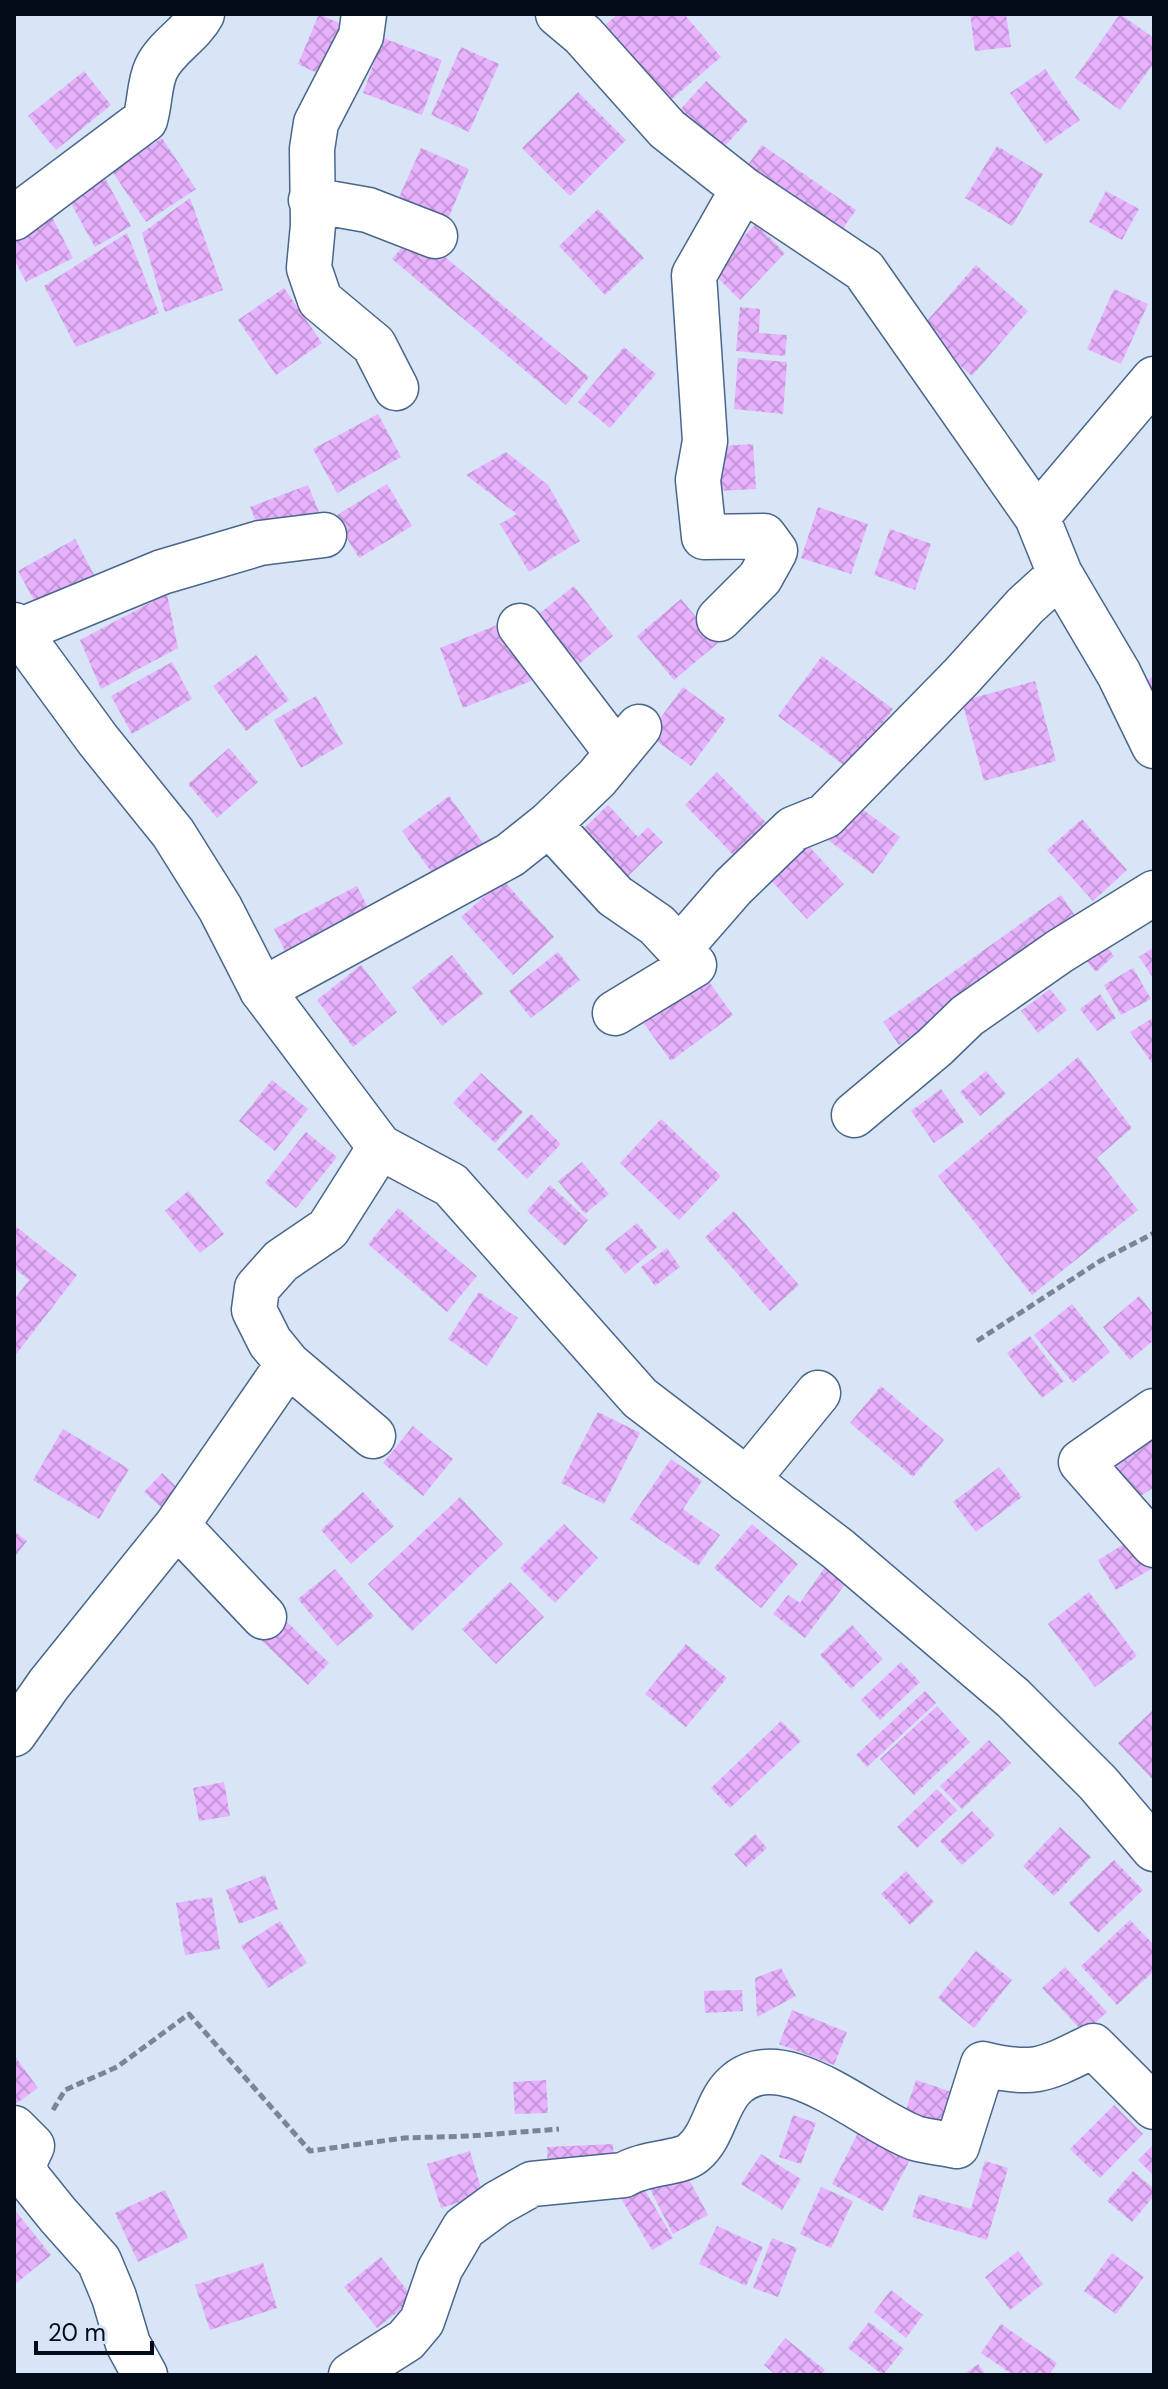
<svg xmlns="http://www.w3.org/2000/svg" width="1168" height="2389" viewBox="0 0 1168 2389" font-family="'DM Sans',sans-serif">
<defs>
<pattern id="building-cross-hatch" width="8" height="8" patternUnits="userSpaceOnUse" patternTransform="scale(2)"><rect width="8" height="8" fill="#e7b1fe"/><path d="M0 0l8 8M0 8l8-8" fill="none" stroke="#c497d9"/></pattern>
</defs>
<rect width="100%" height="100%" fill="#d8e5f6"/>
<path fill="url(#building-cross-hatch)" d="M319,14l33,15 -22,50 -32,-15z
M618,14h66l37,43 -55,47 -64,-76z
M970,14h36l5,33 -36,4z
M1120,14l34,24v25l-34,47 -45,-32z
M383,38l59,22 -20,55 -59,-22z
M461,47l38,17 -30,68 -38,-17z
M1045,69l35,51 -34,24 -36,-51z
M84,71l27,34 -55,45 -28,-34z
M706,81l42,40 -28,30 -42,-39z
M578,92l48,48 -56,56 -48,-48z
M162,138l34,51 -50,33 -34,-51z
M762,145l94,65 -20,28 -94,-65z
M997,146l46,28 -31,52 -47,-28z
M421,148l48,21 -24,57 -49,-22z
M100,169l31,57 -36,21 -32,-58z
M1106,191l33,18 -17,31 -33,-18z
M190,198l33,92 -58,22 -23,-79z
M48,209l25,49 -47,24 -12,-23v-32z
M598,209l46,49 -39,37 -46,-49z
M756,224l29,29 -45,47 -30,-30z
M415,232l174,145 -23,28 -174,-146z
M127,233l32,80 -83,34 -32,-61z
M976,265l52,46 -56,65 -53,-46z
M284,288l38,55 -46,32 -38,-55z
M1114,289l34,15 -27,60 -34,-15z
M740,307l20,2 -1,24 28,2 -2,21 -49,-5z
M624,347l32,27 -46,54 -32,-26z
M738,358l49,4 -4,52 -49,-5z
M378,414l23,43 -64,36 -24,-44z
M753,444l3,45 -38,2 -9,-44z
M506,452l42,33 32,56 -51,31 -29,-48 17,-10 -51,-39z
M387,484l25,42 -53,32 -25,-41z
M308,485l11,27 -58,22 -11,-27z
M818,507l50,17 -17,50 -50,-16z
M890,529l41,15 -16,46 -41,-15z
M75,539l24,45 -57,31 -24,-44z
M574,586l39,50 -38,31 -40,-50z
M167,594l11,54 -77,41 -21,-49z
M681,599l37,44 -44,37 -37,-44z
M507,621l24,60 -68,27 -23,-60z
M256,655l33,45 -43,31 -33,-45z
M822,656l71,53 -44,60 -71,-53z
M172,662l20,37 -60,35 -21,-38z
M1154,675v42l-21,-22z
M1035,681l21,80 -72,20 -22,-80z
M683,687l43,32 -35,47 -43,-31z
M316,696l27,48 -42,24 -27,-48z
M229,748l29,34 -41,36 -29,-34z
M717,772l62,64 -33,32 -61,-63z
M449,796l41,57 -48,34 -40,-56z
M854,803l46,34 -27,37 -45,-34z
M608,805l30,32 10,-10 15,15 -42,41 -45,-47z
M1082,819l45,51 -34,31 -46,-51z
M803,840l41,44 -37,35 -41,-44z
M503,880l51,57 -41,38 -52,-58z
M357,886l17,34 -83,43 -17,-34z
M1061,895l15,22 -177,128 -16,-23z
M1096,934l18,22 -18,16 -19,-22z
M1154,947v32l-15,-22z
M558,952l22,28 -49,38 -22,-27z
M452,955l31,39 -41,32 -30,-39z
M361,965l36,47 -44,35 -36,-47z
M699,968l34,47 -62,46 -34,-47z
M1133,968l18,31 -30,16 -17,-30z
M1050,989l17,21 -29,23 -17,-22z
M1100,994l16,24 -19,13 -17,-22z
M1154,1017v49l-24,-34z
M1078,1057l54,71 -35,30 41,52 -106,85 -94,-119z
M986,1071l20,23 -26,22 -20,-24z
M481,1073l42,39 -28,31 -42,-40z
M272,1080l36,29 -33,42 -36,-30z
M941,1089l23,33 -30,21 -23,-32z
M531,1114l30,30 -34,35 -30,-30z
M661,1119l60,57 -42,44 -59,-57z
M306,1132l31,25 -41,51 -31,-25z
M582,1162l27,32 -24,20 -27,-33z
M550,1185l38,35 -23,26 -38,-35z
M188,1191l36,43 -24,19 -35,-42z
M398,1208l79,68 -30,36 -79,-68z
M734,1211l65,74 -29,26 -65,-74z
M637,1223l20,24 -32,27 -20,-25z
M14,1225l63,50 -63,82v-57l15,-20 -15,-12z
M667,1248l13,19 -25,19 -14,-19z
M479,1292l39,26 -31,48 -39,-27z
M1139,1296l15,19v25l-24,20 -27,-33z
M1072,1304l38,48 -37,31 -39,-48z
M1030,1336l34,45 -22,17 -35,-45z
M881,1386l63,54 -31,37 -63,-54z
M598,1412l42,21 -36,71 -43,-21z
M413,1426l40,33 -30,37 -40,-33z
M63,1429l66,40 -30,50 -66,-39z
M1154,1436v51l-19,13 -24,-35z
M671,1459l31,22 -19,28 37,26 -22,31 -68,-47z
M999,1467l23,30 -46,35 -23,-30z
M162,1473l23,22 -17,18 -24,-21z
M363,1492l31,34 -43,38 -30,-34z
M460,1497l43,47 -91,87 -44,-47z
M564,1524l34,34 -43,45 -35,-35z
M752,1524l46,40 -37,44 -47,-40z
M14,1531l13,10 -13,17z
M1139,1535l15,25v7l-38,23 -18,-30z
M825,1567l21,16 -41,55 -32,-24 15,-19 12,8z
M335,1569l39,47 -37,30 -39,-47z
M510,1582l34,35 -48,47 -34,-35z
M1089,1592l48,64 -42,31 -47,-63z
M281,1616l48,47 -21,22 -48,-46z
M852,1625l31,34 -32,30 -31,-34z
M686,1644l41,34 -41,49 -41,-33z
M901,1662l19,20 -40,38 -19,-20z
M925,1691l11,12 -69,64 -11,-12z
M937,1706l33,36 -56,53 -34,-36z
M1154,1709v72l-36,-38z
M781,1721l20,20 -71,67 -19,-20z
M989,1740l22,23 -49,46 -22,-23z
M224,1782l6,34 -31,5 -6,-33z
M937,1789l20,21 -40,38 -20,-21z
M972,1811l23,24 -33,30 -22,-24z
M1060,1827l31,30 -37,39 -31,-30z
M755,1834l12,14 -21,19 -12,-13z
M1114,1860l29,30 -45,43 -29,-30z
M906,1871l28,31 -24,23 -29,-31z
M265,1875l13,34 -39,15 -13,-34z
M212,1897l8,52 -35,6 -9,-52z
M1130,1920l24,25v26l-37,34 -36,-39z
M280,1921l27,42 -39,25 -27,-42z
M976,1951l36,29 -38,48 -36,-30z
M1065,1967l42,45 -23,21 -42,-45z
M781,1968l15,28 -39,21 -2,-39z
M742,1990l1,21 -38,2 -1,-22z
M792,2010l55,22 -13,33 -55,-21z
M14,2055l24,33 -24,17z
M546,2080l2,33 -33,1 -2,-32z
M916,2080l48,16 -12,37 -48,-17z
M1114,2105l29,29 -43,44 -30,-29z
M793,2115l23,8 -15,41 -22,-7z
M862,2125l52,27 -31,59 -51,-27z
M613,2144l1,31 -66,3 -1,-31z
M1154,2144v32l-16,-16z
M470,2151l13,44 -42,13 -14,-44z
M761,2154l40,25 -19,31 -41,-26z
M985,2161l23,7 -21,72 -75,-23 7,-23 52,15z
M684,2170l24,45 -35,19 -23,-45z
M1133,2171l21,18v7l-22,26 -25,-21z
M640,2182l33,56 -21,12 -33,-55z
M821,2187l32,14 -22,47 -31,-14z
M165,2190l23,48 -50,24 -23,-49z
M14,2209l37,46 -37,30z
M717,2226l46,21 -17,39 -47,-22z
M772,2238l25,10 -19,49 -25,-9z
M1018,2251l25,33 -33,26 -25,-33z
M1112,2253l32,24 -28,37 -32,-23z
M381,2257l33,42 -37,29 -33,-41z
M263,2263l14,45 -67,22 -15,-45z
M891,2290l32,25 -17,23 -32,-26z
M869,2322l35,27 -21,26 -35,-27z
M1001,2324l56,39 -8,12h-36l-32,-22z
M785,2338l40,32 -4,5h-45l-12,-10z
M978,2364l8,11h-23z"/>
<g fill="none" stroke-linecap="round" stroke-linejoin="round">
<g stroke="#49668b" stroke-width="47">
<path id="street" d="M364,14l-3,22 -45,87 -4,26 1,76 -4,43 11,32 54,45 22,43
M558,14l25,21 84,94 76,60 121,81 173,247 23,57 59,100 35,72
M311,200l57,10 67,26
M14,218l131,-98c5,-16 4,-36 11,-51 10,-22 35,-34 46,-55
M1037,517l117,-138
M719,619l41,-41 15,-27 -11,-15 -60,1 -6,-57 7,-39 -11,-166 49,-86
M520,626l97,127
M19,631l143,-59 98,-29 64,-8
M549,824l48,-46 42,-51
M679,949l54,-62 60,-58 32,-13 137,-140 63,-70 35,-32
M262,990l248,-135 39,-31 66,72 42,29 37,40 -79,48
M854,1115l81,-68 32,-31 93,-65 94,-58
M1154,1411l-73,51 73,83
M373,1436l-85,-72 -18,-22 -16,-32 3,-22 24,-27 47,-32 52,-82
M747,1480l71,-87
M177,1525l87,92
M14,1734l35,-50 128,-159 111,-161
M14,2128l18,18 -9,19 6,14 29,36 41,46 15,36 14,47 17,31
M351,2375l55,-35 16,-19 18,-52 24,-41 34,-25 34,-19 92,-9c20,-13 56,-11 69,-22 21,-17 23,-50 41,-67 48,-46 131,34 181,52 13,4 29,5 42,8l26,-82c52,13 63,5 110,-18l61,61"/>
</g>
<g stroke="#49668b" stroke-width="47">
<path id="secondary" d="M14,625l84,115 75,93 47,75 42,82 118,157 71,38 189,213 198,151 175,149 85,85 56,66"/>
</g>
<path stroke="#7b8595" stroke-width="5" stroke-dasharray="8 4" stroke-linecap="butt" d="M977,1341l123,-80 54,-28
M53,2110l12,-20 52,-23 72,-53 121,137 94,-13 66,-2 89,-7"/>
<use href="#street" stroke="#fff" stroke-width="44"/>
<use href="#secondary" stroke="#fff" stroke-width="44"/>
</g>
<rect width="1168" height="2389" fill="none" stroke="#030b19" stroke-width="32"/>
<path d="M36 2341v12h116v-12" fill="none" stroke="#030b19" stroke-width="4"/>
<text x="48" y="2341" font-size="24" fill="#030b19" stroke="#d8e5f6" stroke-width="6" paint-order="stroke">20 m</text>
</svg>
